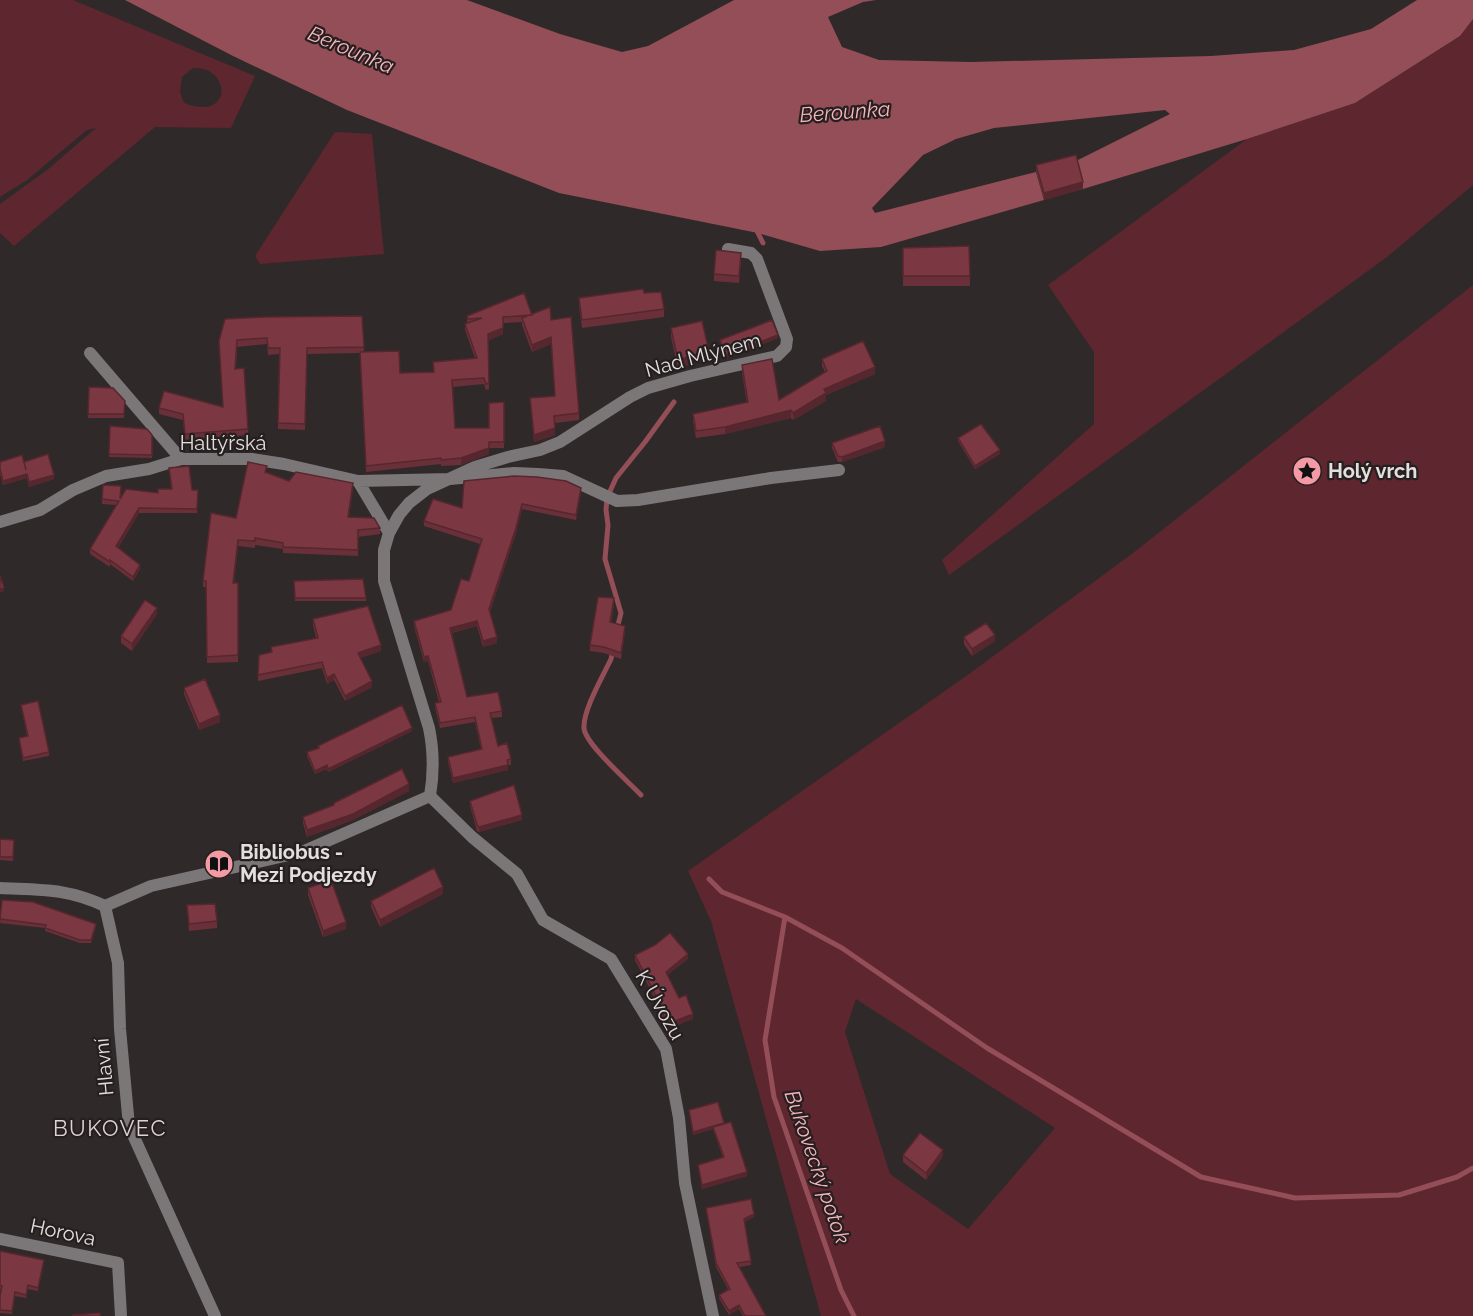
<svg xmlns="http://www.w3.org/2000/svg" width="1473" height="1316" viewBox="0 0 1473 1316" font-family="Raleway,sans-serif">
<rect width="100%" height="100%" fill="#302929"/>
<path fill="#5e262f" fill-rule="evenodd" d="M0,0h73l182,76 -24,52 -76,-1 -141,119 -14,-13v-29l47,-34 49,-42 -9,2 -60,50 -27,17zM193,68c38,-2 41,54 -9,35l-4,-11 2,-15z
M1473,19v166l-86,72 -438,318 -7,-15 152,-136v-72l-46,-67 199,-146 108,-36 104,-66z
M335,132l37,2 12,120 -124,10 -5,-8z
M1473,285v1031h-652l-110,-395 -23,-50 281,-197 164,-121zM856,999l199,129 -87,101 -78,-55 -45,-142z"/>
<path fill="#944e57" d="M125,0h342l93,34 62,18 26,-6 86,-46h142l-13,2 -35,15 14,30 37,13 92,2 240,-6 83,-6 77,-21 46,-29h56v19l-13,17 -105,67 -108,36 -164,50 -7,-28 94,-47 -5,-4 -171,18 -38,11 -33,16 -51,53 3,5 161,-41 8,28 -163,47 -61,4 -62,-18 -199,-40 -212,-83 -114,-54z"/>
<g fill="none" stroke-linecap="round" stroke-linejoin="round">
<path stroke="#944e57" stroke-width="5" d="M756,229l7,14
M617,629l4,-16 -16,-54 3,-34 -2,-15 1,-12 9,-20 29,-36 29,-40
M613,650l-2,9c-8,17 -28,51 -27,69 1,16 45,54 57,67
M709,879l13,13 63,25 57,31 145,100 214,129 94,21 104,-3 58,-18 16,-9
M785,917l-20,123 9,57 67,193 13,26"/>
<path stroke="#7b7778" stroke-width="12" d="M90,353l91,106
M358,481l92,-2 64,-6 24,1 25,2 54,25 21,-1 133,-22 68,-8
M0,522l40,-12 33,-20 33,-14 43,-7 32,-10h71l32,5 74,17 31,52
M430,796c4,-24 4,-44 -1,-68l-45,-147v-31l5,-17 10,-18 10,-12 18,-14 48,-22 33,-10 32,-7 20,-8 70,-45 18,-9 42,-12 87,-20 9,-9 1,-8 -30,-80 -6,-6 -23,-4
M430,796l42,41 45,37 26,46 68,39 55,90 13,69 6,65 28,133
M105,906l46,-20 151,-34 128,-56
M0,1239l118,24 3,53"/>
<path stroke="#7b7778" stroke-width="12" d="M0,888c41,2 67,0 105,18l13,57 2,66 9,97 86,190"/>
</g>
<path fill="#6a3039" d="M1036,165l47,24 -39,11 -8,-28z
M903,248l67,28v10h-67z
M741,260l-2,23 -25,-2v-7z
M579,298l85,11v8l-82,11 -3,-22z
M532,314l19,6 28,93v7l-24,3v12l-21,7 -4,-44 25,-2 -4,-52 -19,8 -10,-27v-3l-19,1v11l-15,6 1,49 -3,1 -2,-6 -31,3 2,41h34l15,-26v46h-15v6l-28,11 -20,1v-2l-75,8 -6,-119 -53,1 -2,76 -27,-1 1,-75 -11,1 -1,-11 -30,3 -1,22 12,60v6l-63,5 -2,-20 -24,-6v-6l64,-1 -4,-66 143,-25 2,36 36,21 34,-1 -1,-10 42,-4 -10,-28v-6l2,-1v-7z
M671,328l38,31 -31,9 -7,-31z
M778,338l-52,20 -6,-15v-3z
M822,359l53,15 -49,21v6l-33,19 -2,-2 -66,16 -29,4 -3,-17v-7l54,-11 -5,-30v-8l37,35 46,-28 -3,-6z
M89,387l36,14 -1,17h-36z
M110,426l42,9v23l-43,-1z
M958,438l42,16 -25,15 -17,-28z
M832,443l53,4 -43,15h-4l-6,-14z
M0,462l24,1 30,16 -25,8 -2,-9 -24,7 -3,-11z
M169,468l23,22h6l-1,23h-58l-21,35 22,21 -7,12 -23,-17v3l-20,-13v-5l26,-44 -14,-1 1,-19 18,13 37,-5 13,-4z
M267,472l22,9 64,8 -4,28 31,11v6l-22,3v19l-75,-3v-4l-28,-4v3l-17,-2 -4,37h4v79l-31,1 -1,-76h-3v-6l33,-63z
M581,493l-5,27 -54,-11 -6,24 -26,79 7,31 -14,4 -6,-21 -25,7 15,64 35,14v6l-11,1 7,28 13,13v6h-3v5l-55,13 -5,-21v-5l33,-8 -6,-27 -35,6 -5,-20v-5l4,-1 -11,-41 -4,1 -10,-36v-5l37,-11 18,-29 11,-37 -56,-18v-5l38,-13z
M294,581l72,17v3h-71z
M614,604l-3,19 14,9 -4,27 -17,-6 -14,-2v-6z
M157,614l-25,37 -11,-8v-7z
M313,619l68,32 -21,7 12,29 -27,14 -11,-21 -7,4 -5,-16 -64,13v-6l13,-23v-5l45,-9 -3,-13z
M964,637l31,4 -23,15 -8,-12z
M184,688l36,34 -21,8 -15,-36z
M21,705l28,47v4l-26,5 -4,-23 8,-2z
M412,731l-84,41 -1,-3 -12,5 -8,-18v-4l11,-4v-2z
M409,791l-56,29 -46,17 -4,-14v-6l31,-12v-2z
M470,801l52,19 -43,12 -2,-1 -7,-25z
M0,839l14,1 -1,21 -13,-1z
M308,888l38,41 -23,8 -15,-42z
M443,894l-63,33 -9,-20v-6z
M2,900l94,27 -5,16h-11l-35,-12v-3l-45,-5z
M187,905l30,16v7l-28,3z
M635,955l53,4 -21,16 12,23 14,21 -26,10 -11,-28 -21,-41z
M689,1110l35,14 23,52 -45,13 -4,-24 25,-7 -10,-29 -20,6z
M903,1155l40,1 -17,24 -23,-18z
M706,1208l48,9 -10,5 7,43 -12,2 27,49h-23l-4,-7 -10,6 -10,-17v-3l9,-6 -12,-22z
M0,1251l44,12 -6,28 -10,-2 -2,9 -11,-2 -3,18 -12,-1v-17l1,-7h-1z"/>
<path fill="#56272e" d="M1083,182v7l-39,11v-7z
M503,328v6l-15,7v-7z
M778,335v3l-52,20v-3z
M551,337v7l-19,8v-7z
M709,351v8l-31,9v-8z
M875,367v7l-49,21v6l-33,19v-7l31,-24z
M791,410v8l-66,16v-7z
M555,428v7l-21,7v-7z
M885,441v6l-43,15v-5z
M489,448v6l-28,11v-7z
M1000,450v4l-25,15v-3z
M27,474v4l-24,7v-4z
M54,475v4l-25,8v-5z
M353,483v6l-5,34v-6z
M581,488v5l-5,27v-5z
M522,504v5l-6,24 -27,81v-5z
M139,508v5l-23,38v-5z
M238,540v6l-5,43v-6z
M140,565v4l-7,12v-4z
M4,588v3l-4,2v-4z
M157,608v6l-25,37v-7z
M477,621v5l-27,7v-5z
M625,626v6l-4,27v-6z
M995,635v6l-23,15v-7z
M497,637v6l-14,4v-6z
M381,645v6l-23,8v-6z
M428,656v5l-4,1v-5z
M334,674v6l-7,4v-6z
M372,681v6l-27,14v-5z
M220,715v7l-21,8v-6z
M412,728v3l-84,41v-3z
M327,765v4l-12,5v-3z
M508,765v5l-55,13v-5z
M409,784v7l-56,29 -46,17v-7z
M522,815v5l-43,12v-5z
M443,887v7l-63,33v-7z
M346,922v7l-23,8v-6z
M688,954v5l-22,17v-4z
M693,1014v5l-26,10v-5z
M724,1123v3l-11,1v2l-20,6v-3z
M943,1150v6l-17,24v-7z
M747,1172v4l-45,13v-4z
M754,1214v3l-10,5v-3z
M739,1305v4l-10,6v-4z"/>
<path fill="#7b3842" stroke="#56272e" stroke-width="1.5" d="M1076,155l7,27 -39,11 -8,-28z
M969,246l1,30h-67v-28z
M716,250l25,3 -2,23 -25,-2z
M643,289l1,4 17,-1 3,17 -82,11 -3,-22z
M524,293l8,22 -29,2v11l-15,6 1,49 -3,1 -2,-6 -32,2 3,48h34v-25l15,-1v40h-15v6l-28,10 -20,2v-2l-75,8 -6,-114 39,-1 1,22 34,-1 -1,-10 44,-4 -12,-34 17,-6 -14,1 -1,-3z
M550,307l1,13 20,-3 8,96 -25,3 1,12 -21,7 -4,-37 25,-2 -4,-59 -19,8 -10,-27z
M362,316l2,31 -57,1 -2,76 -27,-1 2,-75h-12l-1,-10 -30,2 -2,29 9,-1 4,61 -63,5 -2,-20 -24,-6 5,-17 59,16 -4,-66 6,-22 41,-2z
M772,320l6,15 -52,20 -6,-15z
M702,321l7,30 -31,9 -7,-32z
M863,341l12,26 -51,22 2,4 -33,20 -2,-3 -66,17 -29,4 -3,-17 55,-12 -6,-37 30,-6 7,41 48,-29 -5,-12z
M89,387l24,1 12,13 -1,13h-36z
M981,424l19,26 -25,16 -17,-28z
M110,426l37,3 5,6v20l-43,-1z
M880,426l5,15 -43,16 -4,-1 -6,-13z
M48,454l6,21 -25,7 -2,-8 -24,7 -3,-12v-7l22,-7 4,15 -2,-8z
M248,462l19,4 -2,6 24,9 7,-9 57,11 -5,34 26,1 6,10 -22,2v20l-75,-3v-4l-28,-5v3l-17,-1 -5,43h5v72l-31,2 -1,-76h-3l8,-68 25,5z
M189,466l3,24h6l-1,19 -58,-1 -23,38 24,19 -7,12 -23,-17v2l-20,-13 29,-48 -17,-2 1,-14 18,1 -1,13 6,-10 32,4v-4h14l-3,-21z
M514,476l23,1 29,4 15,7 -5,27 -54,-11 -6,24 -27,81 8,28 -14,4 -6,-20 -27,7 17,69 31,-5 4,19 -12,2 8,33 9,-3 4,16 -4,1 1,5 -55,13 -5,-21 34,-8 -7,-32 -35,6 -5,-20 6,-1 -13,-46 -4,1 -10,-36 37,-11 10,-31 8,2 13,-42 -58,-18 9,-22 29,9 2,-27z
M0,575l4,13 -4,1z
M363,579l3,19h-71l-1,-17z
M598,597l16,1 -4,24 15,4 -4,27 -17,-6 -14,-2z
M145,600l12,8 -25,36 -11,-8z
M368,606l13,39 -23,8 14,28 -27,15 -11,-22 -7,4 -5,-16 -64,13 1,-20 13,-3 -1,-5 47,-9 -5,-19z
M986,623l9,12 -23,14 -8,-12z
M205,679l15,36 -21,9 -15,-36z
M38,701l11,51 -26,6 -4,-20 9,-2 -7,-31z
M402,705l10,23 -84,41 -1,-4 -12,6 -8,-19 12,-4 -1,-2z
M402,769l7,15 -56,30 -46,16 -4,-13 31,-12v-2z
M514,785l8,30 -43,12 -2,-2 -7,-24z
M0,839l14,1 -1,17h-13z
M434,868l9,19 -63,33 -9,-19z
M331,880l15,42 -23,9 -15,-43z
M2,900l31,2 63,22 -5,16h-11l-35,-12 1,-3 -46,-6z
M215,904l2,17 -28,3 -2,-19z
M670,933l18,21 -22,18 13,26 7,-3 7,19 -26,10 -11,-28 -21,-41 20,-10z
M718,1102l6,21 -31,9 -4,-22z
M731,1122l16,50 -45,13 -4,-20 26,-8 -11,-30z
M920,1133l23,17 -17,23 -23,-18z
M751,1199l3,15 -10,5 7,42 -14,2 29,53h-21l-6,-11 -10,6 -10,-16 11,-6 -14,-26 -10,-55z
M0,1251l44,9 -6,28 -10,-3 -2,10 -11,-3 -3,19 -12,-1v-14l2,-10h-2z
M100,1313v3h-27v-1z"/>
<defs>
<g id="sight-disc" transform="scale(1.5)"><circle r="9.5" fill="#f49aa5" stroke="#261f20"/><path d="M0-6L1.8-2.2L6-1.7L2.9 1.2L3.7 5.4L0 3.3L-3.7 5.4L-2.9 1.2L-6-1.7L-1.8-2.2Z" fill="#111"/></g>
<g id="library-disc" transform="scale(1.5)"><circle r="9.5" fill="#f49aa5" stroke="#261f20"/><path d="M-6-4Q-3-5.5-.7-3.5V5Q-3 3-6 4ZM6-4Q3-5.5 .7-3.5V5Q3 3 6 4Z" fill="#111"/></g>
</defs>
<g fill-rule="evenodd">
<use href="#sight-disc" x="1307" y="471"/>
<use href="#library-disc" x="219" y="864"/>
</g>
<g text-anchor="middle" stroke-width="4.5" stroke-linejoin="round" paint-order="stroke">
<g font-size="20" fill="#e4dfdf" stroke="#261f20">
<text transform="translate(703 355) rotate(-15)" y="7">Nad Mlýnem</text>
<text x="223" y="450">Haltýřská</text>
<text transform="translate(660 1005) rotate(60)" y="7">K Úvozu</text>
<text transform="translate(104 1067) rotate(-95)" y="7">Hlavní</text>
<text transform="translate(63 1232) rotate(12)" y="7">Horova</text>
</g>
<g font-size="20" font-weight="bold" fill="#e4dfdf" stroke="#261f20" text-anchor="start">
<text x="1328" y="478">Holý vrch</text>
<text x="240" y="859">Bibliobus -<tspan x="240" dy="23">Mezi Podjezdy</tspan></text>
</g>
<g font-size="21" font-style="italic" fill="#f5b6bc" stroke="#261f20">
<text transform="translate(351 50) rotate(23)" y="7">Berounka</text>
<text transform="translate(845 112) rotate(-4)" y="7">Berounka</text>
<text transform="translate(817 1167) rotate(71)" y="7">Bukovecký potok</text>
</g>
<g font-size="22" letter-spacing="1.5" fill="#ddd3d4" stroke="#261f20">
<text x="110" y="1136">BUKOVEC</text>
</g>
</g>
</svg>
